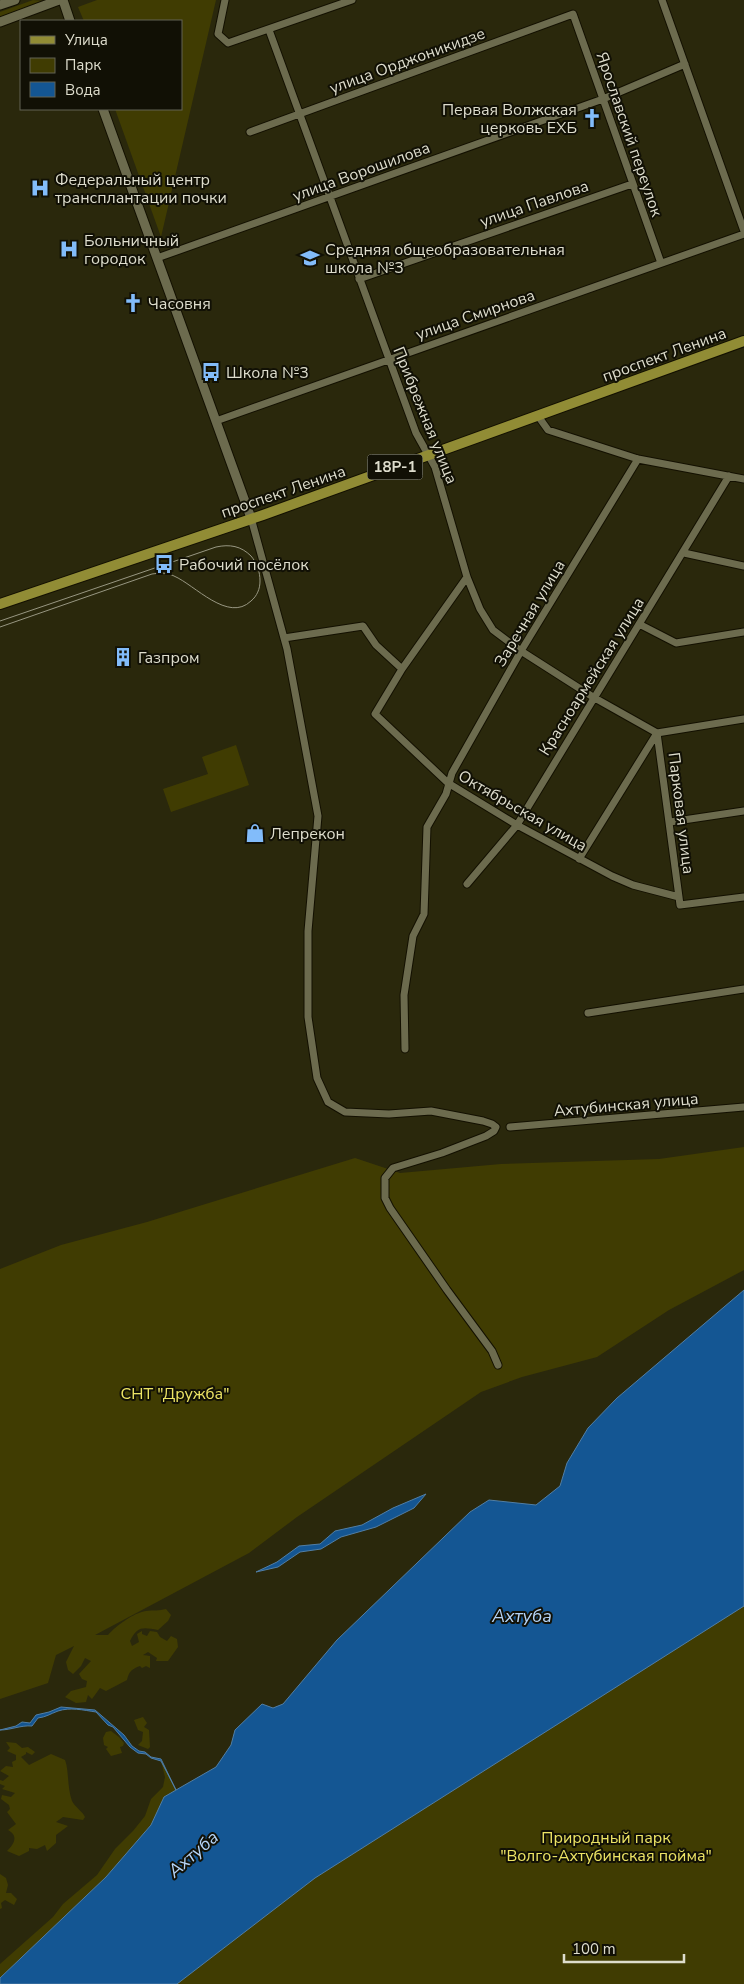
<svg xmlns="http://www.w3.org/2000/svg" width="744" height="1984" viewBox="0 0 744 1984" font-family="'Nunito Sans',sans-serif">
<rect width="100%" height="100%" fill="#2a280c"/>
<path fill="#403c02" d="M33,0l11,1 -44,16v-5z
M97,0h119l-55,237 -46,-128h66v-88h-97l-6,-14z
M236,745l13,40 -78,27 -8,-23 45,-15 -6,-17z
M744,1147v123l-75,40 -72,47 -75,20 -41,15 -184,125 -48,36 -154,82h13c8,-9 25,-22 38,-24 7,-1 13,0 20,-2l5,6 -3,6 -10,9c-15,-3 -21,-4 -28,11l2,5 7,-4 -2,-8 5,-3v3l5,2 3,-5 7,1 3,5 7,4 4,-5 6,3 1,8 -10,14h-12l1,-3 -9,-6 -5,3 7,1v12l-4,-2 -4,2 -2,-2c-8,3 -11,5 -13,14l-21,11 -6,-3 -8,11 -4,-4 -2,7 -10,1 -11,-6 6,-6 15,-4 1,-6 -5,-2 -3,-5 12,-13 -6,-3 -4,8 -8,8 -5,-4 -2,-8 8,-16 -18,9 -8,28 -48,16v-430l61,-24 86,-23 208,-64 45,15 101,-9 158,-5z
M744,1594v390h-601z
M143,1717l4,6 -3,4 5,3 1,17 -2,2 -10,-4 4,-4 1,-9 -5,-2 -4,-10z
M111,1731l8,6 5,6 -1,3 -3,1 2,6 -11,3 -5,-7 2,-2 -4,-2 -1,-7 3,-6z
M6,1742l10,1 6,5 6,-1 7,5 -3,3 -6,-3v2l-5,3 8,8 22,-11 14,6c4,10 2,27 7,41 3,6 10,10 13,16l-2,3 -20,-3 -7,5 12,4 -12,9v8l-9,8 -2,-6 -8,4 -8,-1v3l-10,5 -12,-5c7,-7 12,-15 1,-21l8,-6 -9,-12 3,-3 -1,-4 -8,-6 1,-4 9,2 4,-4 -13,-4 3,-3 -5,-2v-4l3,1 6,-5 -9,-5 6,-5 7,1 -1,-5 4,-2v-5l-9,-4 3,-3z
M161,1761l15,29 -12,7 -13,28 -45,52 -106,101v-14l53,-47 10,-13 34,-29 18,-26 18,-18 12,-15 6,-17 12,-12 2,-10z
M0,1874l6,4 2,7 -2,8h5l6,6 -3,6 -9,-5 -4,3 1,5 -2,1z"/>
<path fill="#145693" stroke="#517ea4" d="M744,1290v316l-429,272 -138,106h-177v-6l106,-101 45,-52 13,-28 12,-7 -15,-29 -10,-3 -5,-4 -8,-1 -8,-6 -17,-20 -5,-2 -12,-13c-13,-2 -26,-5 -38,-1 -8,3 -12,6 -20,7l-6,8c-11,-1 -21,4 -32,4l16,-4 6,-4 8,1 6,-8 13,-3 12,-5 34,3 29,25 8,11 7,5 6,1 6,5 10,2 15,31 40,-23 15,-22 4,-15 27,-26 11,4 10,-4 54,-64 133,-128 19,-12 47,5 24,-19 7,-23 21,-35 29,-30z
M426,1494l-12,14 -38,19 -35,10 -20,12 -21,3 -22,15 -22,5 21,-10 22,-16 21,-2 15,-13 27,-6 31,-17z"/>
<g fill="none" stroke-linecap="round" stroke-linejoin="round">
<g stroke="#131000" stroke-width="9">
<path id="minor" d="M225,0l-7,34 10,9 124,-43
M662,0l82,231
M269,30l147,403 19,34 32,110 13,32 13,21 28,21 72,46 64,36 87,-14
M250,132l323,-118 88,249
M157,258l446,-159 82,-35
M359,279l273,-95
M538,416l10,14 90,29 106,20
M216,421l528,-187
M251,518l36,131 31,167 -10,115v86l9,61 11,24 17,10 44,2 42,-3 52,10 9,3 4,3 -2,4 -8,5 -44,17 -49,15 -8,10v20l5,10 57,82 45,61 6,14
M684,553l60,13
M467,577l-65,92 -27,45 73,69 69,42 95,51 21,9 46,12 1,8 64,-8
M639,624l37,19 68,-11
M284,638l79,-12 13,19 26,24
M657,733l22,164
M670,822l74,-11
M579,859l78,-126
M467,884l50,-59 212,-349
M588,1013l156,-24
M405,1049l-1,-54 9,-59 11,-22 3,-87 19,-33 6,-21 69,-122 117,-192
M510,1127l234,-20"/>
</g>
<g stroke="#131000" stroke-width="11">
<path id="tertiary" d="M63,0l7,21
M0,5l15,-5
M0,22l59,-22
M103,109l148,409"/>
</g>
<g stroke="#131000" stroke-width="12">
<path id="primary" d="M0,604l263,-89 481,-174"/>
</g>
<use href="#minor" stroke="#6c6b4e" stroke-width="7"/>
<use href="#tertiary" stroke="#6c6b4e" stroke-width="9"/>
<use href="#primary" stroke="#918c35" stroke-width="10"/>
<path stroke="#989782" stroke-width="1" d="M0,621l216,-74c14,-3 25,-1 35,9 6,7 9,16 9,25 0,8 -3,15 -9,20 -23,22 -56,-16 -77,-25 -8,-4 -14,-3 -22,-2l-152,53"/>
</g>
<defs>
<g id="church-bare" transform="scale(1.5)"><path d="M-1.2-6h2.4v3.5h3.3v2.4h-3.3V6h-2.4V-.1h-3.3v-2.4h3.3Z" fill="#82bcfa" stroke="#111005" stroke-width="2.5" paint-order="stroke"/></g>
<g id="hospital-bare" transform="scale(1.5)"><path d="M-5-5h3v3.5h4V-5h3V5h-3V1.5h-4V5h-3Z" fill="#82bcfa" stroke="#111005" stroke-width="2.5" paint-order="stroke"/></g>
<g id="school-bare" transform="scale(1.5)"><path d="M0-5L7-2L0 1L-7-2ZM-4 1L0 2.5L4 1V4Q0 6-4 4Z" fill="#82bcfa" stroke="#111005" stroke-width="2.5" paint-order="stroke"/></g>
<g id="bus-bare" transform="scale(1.5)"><path d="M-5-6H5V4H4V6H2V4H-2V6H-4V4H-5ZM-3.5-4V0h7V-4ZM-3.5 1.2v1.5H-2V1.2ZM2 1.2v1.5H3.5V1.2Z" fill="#82bcfa" stroke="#111005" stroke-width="2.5" paint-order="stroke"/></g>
<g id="building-bare" transform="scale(1.5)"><path d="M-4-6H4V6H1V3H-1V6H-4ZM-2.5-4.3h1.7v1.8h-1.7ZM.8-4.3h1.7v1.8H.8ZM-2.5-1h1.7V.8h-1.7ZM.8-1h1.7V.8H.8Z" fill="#82bcfa" stroke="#111005" stroke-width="2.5" paint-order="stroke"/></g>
<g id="shop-bare" transform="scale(1.5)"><path d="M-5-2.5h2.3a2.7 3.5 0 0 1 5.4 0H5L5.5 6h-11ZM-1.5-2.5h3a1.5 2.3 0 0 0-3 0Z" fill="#82bcfa" stroke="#111005" stroke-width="2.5" paint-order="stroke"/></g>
</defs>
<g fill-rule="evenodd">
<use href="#church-bare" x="592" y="118"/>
<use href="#hospital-bare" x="40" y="188"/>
<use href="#hospital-bare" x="69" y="249"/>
<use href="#school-bare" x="310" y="258"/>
<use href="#church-bare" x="133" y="303"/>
<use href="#bus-bare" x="211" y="372"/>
<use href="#bus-bare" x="164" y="564"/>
<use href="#building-bare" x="123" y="657"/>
<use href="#shop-bare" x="255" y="833"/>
</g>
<g text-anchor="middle" stroke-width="4" stroke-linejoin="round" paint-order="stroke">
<rect fill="#111005" stroke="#a0a091" stroke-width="1" x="367.5" y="454.5" width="55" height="25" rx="4"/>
<g font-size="15" font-weight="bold" fill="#deddcd">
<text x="395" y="472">18Р-1</text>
</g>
<g font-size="16" fill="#deddcd" stroke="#111005">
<text transform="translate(407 60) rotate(-20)" y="6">улица Орджоникидзе</text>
<text transform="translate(630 134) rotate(71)" y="6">Ярославский переулок</text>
<text transform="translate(361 171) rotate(-20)" y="6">улица Ворошилова</text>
<text transform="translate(534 203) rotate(-19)" y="6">улица Павлова</text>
<text transform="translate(475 314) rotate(-19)" y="6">улица Смирнова</text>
<text transform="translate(664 354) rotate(-20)" y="6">проспект Ленина</text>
<text transform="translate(426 415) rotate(68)" y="6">Прибрежная улица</text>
<text transform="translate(283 491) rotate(-19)" y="6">проспект Ленина</text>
<text transform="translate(529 613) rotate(-59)" y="6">Заречная улица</text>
<text transform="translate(591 676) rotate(-58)" y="6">Красноармейская улица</text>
<text transform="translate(523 810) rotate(30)" y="6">Октябрьская улица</text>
<text transform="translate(682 813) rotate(83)" y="6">Парковая улица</text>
<text transform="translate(626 1104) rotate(-5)" y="6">Ахтубинская улица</text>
</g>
<g font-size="16" fill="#deddcd" stroke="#111005" text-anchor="start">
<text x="577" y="115" text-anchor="end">Первая Волжская<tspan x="577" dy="18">церковь ЕХБ</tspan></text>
<text x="55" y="185">Федеральный центр<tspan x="55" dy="18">трансплантации почки</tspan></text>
<text x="84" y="246">Больничный<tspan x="84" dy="18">городок</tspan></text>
<text x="325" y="255">Средняя общеобразовательная<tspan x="325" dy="18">школа №3</tspan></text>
<text x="148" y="309">Часовня</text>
<text x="226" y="378">Школа №3</text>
<text x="179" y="570">Рабочий посёлок</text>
<text x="138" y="663">Газпром</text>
<text x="270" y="839">Лепрекон</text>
</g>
<g font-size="16" fill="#ede465" stroke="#111005">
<text x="175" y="1399">СНТ "Дружба"</text>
<text x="606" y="1843">Природный парк<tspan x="606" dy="18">"Волго-Ахтубинская пойма"</tspan></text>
</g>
<g font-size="18" font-style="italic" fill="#b5d4f7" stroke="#111005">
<text x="522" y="1622">Ахтуба</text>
<text transform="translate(193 1854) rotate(-41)" y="6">Ахтуба</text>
</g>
</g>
<rect x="20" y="20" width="162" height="90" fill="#111005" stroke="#636255"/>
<rect x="30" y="36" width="25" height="8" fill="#918c35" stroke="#636255"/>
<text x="65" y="45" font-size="15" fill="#deddcd">Улица</text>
<rect x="30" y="58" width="25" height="15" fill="#403c02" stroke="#636255"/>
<text x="65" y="70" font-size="15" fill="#deddcd">Парк</text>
<rect x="30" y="82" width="25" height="15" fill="#145693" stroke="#636255"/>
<text x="65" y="95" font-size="15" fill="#deddcd">Вода</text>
<path d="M564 1954v8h120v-8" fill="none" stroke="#deddcd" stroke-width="2.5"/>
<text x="572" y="1954" font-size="15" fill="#deddcd" stroke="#111005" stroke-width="4" paint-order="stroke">100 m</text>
</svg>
